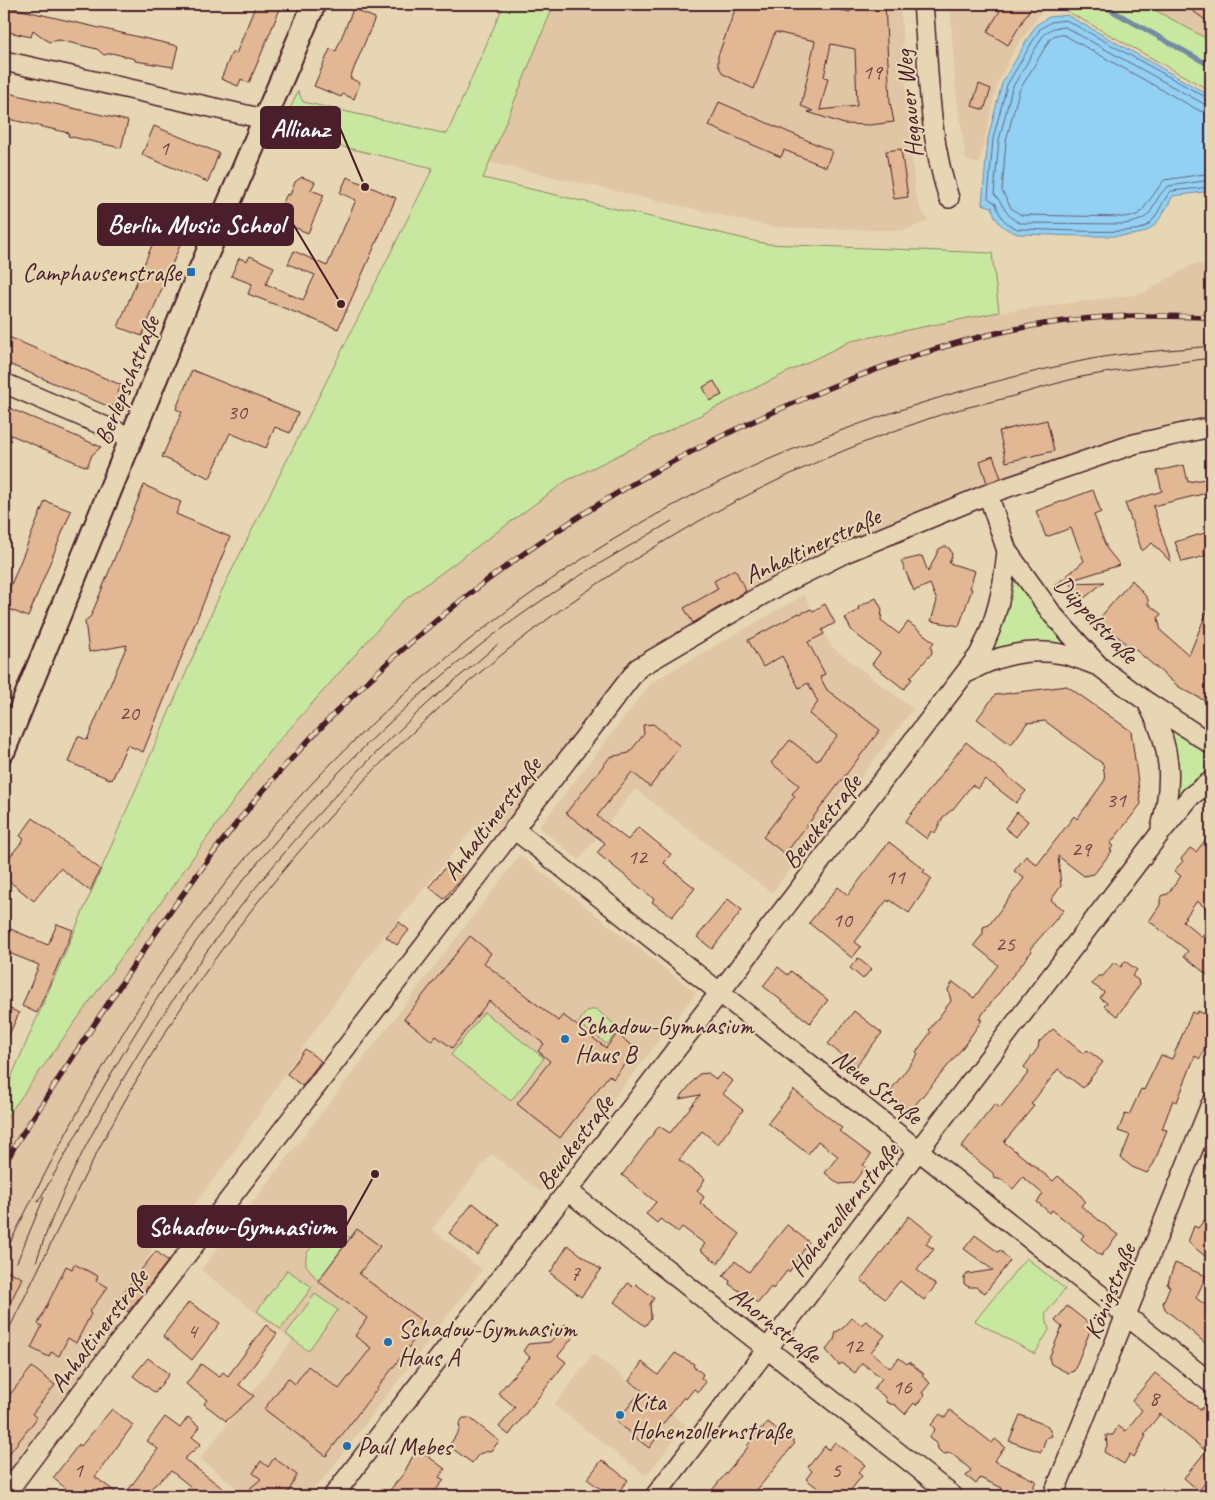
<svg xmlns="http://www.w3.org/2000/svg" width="1215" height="1500" viewBox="0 0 1215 1500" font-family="Caveat,sans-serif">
<rect width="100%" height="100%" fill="#e7d6b3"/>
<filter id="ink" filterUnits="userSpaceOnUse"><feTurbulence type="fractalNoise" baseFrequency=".02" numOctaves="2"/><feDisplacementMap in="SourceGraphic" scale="10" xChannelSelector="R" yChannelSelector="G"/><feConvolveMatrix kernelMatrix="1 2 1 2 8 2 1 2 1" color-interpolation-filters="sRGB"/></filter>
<g filter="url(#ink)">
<path fill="#e0c6a4" d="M554,4h346l15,190 6,16 8,11 -27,10 -130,-4 -283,-65z
M950,4h100l-11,11 -24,34 -17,33 -19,82 -13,-4 -11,-76z
M1144,4h67v37z
M1194,264l17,1v150l-59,13 -165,57 -197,86 -125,70 -33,22 -130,168 -27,-5 -108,132 -57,79 -79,119 -67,89 -8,-4 -13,26 -39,51 16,12 -116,151v-360l264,-368 134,-151 164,-121 285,-140 148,-29 142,-18z
M804,595l27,51 82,63 -141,184 -137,-104 -56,71 -40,-33 113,-145z
M520,855l176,138 -155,199 -50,-38 -59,75 50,41 -160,211 -18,15h-57l-47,-37 92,-118 -91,-71z
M593,1354l93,71 -40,51 -92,-71z"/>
<path fill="#c9e89f" stroke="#8a8465" d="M504,4h50l-71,174 284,66 225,9 7,59 -148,29 -285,140 -164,121 -134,151 -264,368v-27l217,-502 212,-424 -153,-36 18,-41 5,11 144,32z
M1054,4h90l67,37v50z
M1014,580l50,64 -2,3 -70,5 -1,-4 14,-31z
M1167,726l44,28v18l-16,9 -17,14 -2,-1z
M596,1009l24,20 -13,15 -29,-21 9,-12z
M484,1012l60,46 -33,43 -60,-46z
M338,1231l12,7 -32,43 -12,-16c-3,-24 19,-20 32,-34z
M1026,1258l39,31 -20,25 4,16 -14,24 -60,-33z
M287,1270l25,17 -31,42 -24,-18z
M315,1294l23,16 -30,41 -22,-17z"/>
<path fill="#92d1f3" stroke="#758aa3" d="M1067,15l144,81v95l-38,5c-7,12 -15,30 -28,36 -16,8 -104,2 -127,2 -15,-5 -23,-12 -26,-27l-10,-3 6,-66 14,-55 34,-58 13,-8z"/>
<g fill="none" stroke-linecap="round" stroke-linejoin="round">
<path stroke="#67667b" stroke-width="1" d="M1211,100l-145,-80 -15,2 -11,7 -33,56 -14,54 -5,59 8,6c4,13 9,20 22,25 23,0 109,6 125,-1 14,-6 18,-27 28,-37l40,-4
M1211,106l-7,-2 -139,-77 -12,1 -9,6 -32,54 -13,52 -5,54c10,10 11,23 26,29l104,1c37,-5 23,-22 45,-38l42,-6
M1211,113l-11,-2 -136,-76h-9l-5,4 -31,52 -13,50 -4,50 9,17 10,7 103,2 13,-2 4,-3 23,-32 47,-7"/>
<path stroke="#758aa3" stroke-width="5" d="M1100,4l111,62"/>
</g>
<path fill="#e2b793" stroke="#4a1f2b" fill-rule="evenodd" d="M256,4h26l-33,79 -8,-4 -3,7 -17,-7 11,-27 4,2z
M737,4h73l40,8 2,-8h33l5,98 4,20 -24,3 -26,-1 -36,-12 5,-1 -12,-5 14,-65 -40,-9 -21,57 -31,-15 -5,-9v-9zM831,44l24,5 2,57 -37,4 8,-32 -4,-1z
M1004,4h29l-25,41 -21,-13z
M1183,4h28v20z
M4,6l174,40 -5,21 -38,-6v-2l-23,-6 -8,2 -7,-6 -38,-9 -10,2 -16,-12 -2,7 -27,-6z
M353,9l22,9 -25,60 10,5 -6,16 -11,-5 -2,3 -27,-11 16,-37 6,2z
M979,84l12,5 -7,21 -12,-4z
M4,92l124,29 -7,27 -53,-12 1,-3 -65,-15z
M719,102l113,49 -6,16 -42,-17 -3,7 -72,-31z
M154,126l65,27 -11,29 -66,-27z
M901,149l7,48 -14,2 -8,-48z
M302,177l13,5 -4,8 13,5 -16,38 -29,-12 5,-12 -3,-2 6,-13 3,1 5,-13z
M347,177l49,21 -58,131 -90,-35 4,-10 -21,-8 8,-18 8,3 3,-5 24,11 -8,17 37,16 12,-25 -27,-11 6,-13 33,15 29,-66 -16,-7z
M162,221l24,10 -44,105 -24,-9z
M4,335l117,50 -9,23 -108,-46z
M192,370l106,43 -8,20 -15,-6 -9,21 -36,-15 -20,45 -48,-21 20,-45 -6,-3z
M714,381l8,14 -12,6 -7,-14z
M4,406l48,20 49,21 -9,8 -5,12 -83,-35z
M1047,420l7,31 -48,11 -7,-31z
M993,456l8,22 -14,5 -7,-22z
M1184,465l4,17 23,-4v14l-58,14 18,56 -19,-19 -10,8 -17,-48 37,-12 -5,-20z
M144,485l37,17 -5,12 54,23 -87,215 -16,-7 -15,35 -44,-18 10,-26 9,4 40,-95 -38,7 -4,-31 6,-5z
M1093,490l8,22 -7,3 13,34 13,16 -64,20 28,-24 -13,-33 -25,9 -10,-26z
M45,501l26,10 -43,106 -24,-10v-5z
M1211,531v17l-8,1 2,7 -23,6 -7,-20z
M945,546l5,3 2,6 -3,8 26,8 -5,17 2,1 -13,37 -28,-5 6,-20 -7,-17 -16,7 -13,-30 21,-5 6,16 11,-23z
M735,569l11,22 -53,32 -9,-15 34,-19 -4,-8z
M1132,580l16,19v5l13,10 -3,4 3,13 28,24 22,-53v102l-32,-17 -49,-42h-3l-28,-26z
M1104,582l-21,17 -13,-16z
M876,598l6,11 -1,11 18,14 9,-12 26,20 -3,4 1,7 -22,25 2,1 -8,10 -32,-25 8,-11 -28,-22 -7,-13 14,-8 -1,-3z
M825,604l10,19 -13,7 2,4 -16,8 17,32 -5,3 7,13 53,40 -95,124 -22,-17 32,-41 -3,-2 7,-9 -28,-22 19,-23 27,21 20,-25 -28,-22 9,-12 -10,-19 -9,5 -17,-32 -19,11 -15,-27 51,-27 1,1 11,-5 2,2z
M1067,686l64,45 10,73 -31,40 3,2 -3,4 2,1 -18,23 -10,2 -26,-20 3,30 -10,14 13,10 -34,39 2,2 -45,57 -8,11 3,1 -21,30 -51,61 -20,-16 2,-4 -1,-1 27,-36 -2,-2 15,-20 -2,-2 22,-29 -3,-12 5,-7 21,16 24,-33 -24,-20 9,-11v-7l6,-2 35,-47 -10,-7 12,-15 11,9 37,-49 3,3 28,-39 -2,-16 -58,-43 -18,2 -16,22 -34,-26 18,-24z
M653,724l27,22 -30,41 -18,-15 -35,44 31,24 10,-13 33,27 -7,9 31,25 -23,29 -20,-15 2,-3 -57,-46 8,-10 -39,-30 44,-56 19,-4 15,-19 -1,-9z
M966,742l60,49 -10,12 -31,-24 -7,10 -6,-4 -19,24 -10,8 -8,16 -4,-2 -4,8 -22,-17z
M1017,812l11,9 -12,16 -11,-9z
M33,818l67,51 -10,22 -30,-23 -26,33 -30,-24v-13l20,-25 -4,-3z
M1211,833v79l-14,-11 -14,20 19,16 9,-11v52l-27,-22 4,-5 -39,-30 11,-16v-5l3,-5 5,-1 13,-18 -7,-5 9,-10 -2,-2 9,-11 6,4z
M889,842l36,28 -2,2 9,7 -23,34 -19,-13 -1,2 -2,-2 -32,42 6,5 -9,11 -43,-35 29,-36 10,8z
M448,864l15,12 -19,23 -15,-12z
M728,899l14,11 -30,39 -15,-12z
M399,922l10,8 -12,15 -11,-8z
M57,924l16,6 -36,83 -15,-7 17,-41 -35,-14v-13l4,-10 40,17z
M470,936l21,17 -7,10 74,58 5,-6 43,33 11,-14 19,15 -23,30 -4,-4 -49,63 -43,-34 33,-43 -12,-10 6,-7 -55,-43 -37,47 -16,-12 -4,5 -28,-22z
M858,958l13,11 -8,10 -13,-11z
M1125,961l12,9 -5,6 6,4 1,6 -22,30 -13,-10 3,-3 -7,-5 4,-6 -12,-8 6,-8h5l11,-14 7,5z
M778,967l10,8 3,-4 37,29 -18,23 -47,-37z
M4,1006l15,7 -15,33z
M854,1011l28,22 -26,33 -28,-22z
M1198,1011l13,6v15l-11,27 -5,-3 -18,46 -4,-2 -11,29 5,1 -13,33 -7,10 -15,-6 -11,-9 9,-23 -12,-4 7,-17 4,1 12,-26 3,1 17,-35 11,4 20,-47 4,2z
M1053,1029l31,25 3,-4 16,12 -20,26 -25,-19 -27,35 3,2 -30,36 49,39 5,-5 20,16 7,9 -4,5 37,29 -17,21 -20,-17 3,-4 -32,-25 -2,3 -13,-11 6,-8 -20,-17 -10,12 -11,-9 -8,-2 -1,-5 -32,-26 34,-43 5,4 29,-36 -5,-5 14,-19 1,-6z
M305,1049l16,12 -19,25 -15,-12z
M708,1073l8,6 6,-6 11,8 -10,13 20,16 -25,34 -16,-13 -23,29 26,19 -8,12 7,6 -4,6 40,31 -22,29 -18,-13 5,-6 -23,-17 -4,5 -18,-13 -3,4 -11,-9 10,-12 -34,-27 37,-49 11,7 30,-38 -21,4 20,-25z
M794,1090l48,38 -3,3 32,24 -8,10 3,2 -13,16 -14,1 -14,-11 13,-17 -20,-15 -10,13 -40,-31z
M473,1203l27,22 -23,30 -28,-22z
M1211,1212v49l-23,-19 6,-16 4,2z
M909,1216l24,19 -7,9 8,5 -17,21 19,15 -12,15 -24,-19 -15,18 -24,-19z
M787,1225l22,17 -20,30 -2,-1 -14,18 -2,-2 -13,16 -29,-19 1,-3 -7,-5 12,-15 14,11z
M357,1229l23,17 -21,28 67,50 -100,132 -62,-47 24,-31 7,6 13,-18 31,23 32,-41 -16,-12 12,-18 -49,-37z
M975,1235l23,17 2,-2 10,11 -25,32 -9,-6h-7l-5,-3v-6l3,-4 26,-4 -29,-21z
M568,1245l33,25 -20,27 -31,-24z
M156,1251l12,10 -40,51 -12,-10z
M1175,1263l31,13 -10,22 15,11v39l-46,-39 -2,-6 7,-17 -3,-1z
M74,1264l24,12 -2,5 12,6 -19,25 2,2 -15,29 -8,-5 -9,18 -8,-4 -2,5 -18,-9 11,-22 -4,-2 28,-58 6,3z
M8,1271l14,7 -18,38v-35z
M628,1283l5,4 3,-3 18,14 -4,6 1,14 -6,8 -31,-24z
M189,1302l31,21 -28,37 -29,-24z
M1067,1306l25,20 -18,45 -6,2 -17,-9 -2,-6 13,-31 -7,-6z
M852,1318l9,7 5,-4 19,14 -14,17 19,16 9,-10 8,6 2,-2 15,12 -2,2 8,7 -8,10 3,2 -9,10 -2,-2 -9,11 -10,-9 -8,-2 -3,-7 -10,-7 8,-11 -20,-15 -7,10 -13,-10 -3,2 -13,-15 8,-10 2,-8 7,-4z
M565,1324l11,9 -18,23 8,6 -57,73 -10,-8 16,-20 -17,-14 32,-36 -7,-6 5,-7 22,-2z
M266,1325l11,9 -38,51 15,11 -28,25 -22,-17 3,-4 -21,-16 15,-20 18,13 4,-5 5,4z
M675,1353l19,11 -1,2 10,8 -2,4 5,4 -8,10 -4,-3 -8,10 -2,-2 -29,37 3,2 -9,12 -33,-26 26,-32 -13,-9 13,-19 16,13z
M148,1358l21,16 -14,19 -22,-17z
M32,1367l23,18 -23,29 5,4 -33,42v-58z
M1155,1373l46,37 2,-3 8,7v61l-12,16 -15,-13 22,-27 -46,-37 -16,20 2,2 -12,21 -4,-3 -6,10 -20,-12 3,-6 -1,-11h7l5,-9 8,5 16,-21 -10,-9z
M112,1409l21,16 -38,52 26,19h-46l-22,-18 26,-34 2,2z
M950,1410l42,33 3,-4 10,8 -11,14 42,20 -7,15h-22l-7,-3 2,-5 -22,-10 -4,6 -10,-8 5,-6 -20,-17 -8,1 -5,-5 -1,-5 -8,-6 6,-9 -4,-4 9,-11 5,4z
M1020,1415l28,11 4,10 -6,2 -5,14 -32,-11z
M165,1417l15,11 8,-11 12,10 -8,10 9,7 -17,15 49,37h-52l9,-10 -19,-15 -29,25h-18l34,-47 -11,-8z
M463,1418h7l29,23 -7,9 -13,4 -7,9 -23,-17 11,-17 -1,-5z
M768,1422l27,21 -43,53h-45l41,-49 -1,-1 15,-19 1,1z
M835,1442l30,23 -7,8 4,3 -16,20h-18l-22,-17 6,-8 -4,-4 17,-21 4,4z
M417,1448l28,21 -6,8 5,3 -13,16h-46l19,-23z
M274,1458l23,17 -8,16 -7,5h-41l20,-17 -8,-6 8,-12 7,6z
M602,1460l26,20 -13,16h-5l-23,-17z"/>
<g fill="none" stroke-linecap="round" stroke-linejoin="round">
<g stroke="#4a1f2b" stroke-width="22">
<path id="minor" d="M923,4c6,64 5,133 26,194
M4,61l260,58
M4,383l128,55
M988,494l19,57 46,64 47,52 47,35 64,42
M969,672c27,-17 61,-24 93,-18 12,2 25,8 36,12
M1149,706c23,41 24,77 12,122
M514,829l697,554
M568,1191l385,305
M4,1496l107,-143 527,-685 129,-76 80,-40 141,-58 146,-50 77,-17
M333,1496l646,-841c18,-36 24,-64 28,-104
M655,1496l506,-664 30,-36 20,-15
M1053,1496l158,-392"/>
</g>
<g stroke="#4a1f2b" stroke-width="26">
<path id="tertiary" d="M4,750l194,-475 116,-271"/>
</g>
<use href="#minor" stroke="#e7d6b3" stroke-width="19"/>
<use href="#tertiary" stroke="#e7d6b3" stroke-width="22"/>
<path stroke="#4a1f2b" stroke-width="1" d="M38,1202c49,-84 95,-173 152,-252 95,-132 214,-255 348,-347 43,-30 89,-55 134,-82
M4,1255c50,-101 101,-199 164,-293 142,-211 363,-400 597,-501 100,-43 206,-76 312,-99 43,-10 90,-11 134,-16
M17,1262l27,-65
M36,1262c21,-64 53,-125 87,-183 79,-134 178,-256 291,-363 26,-25 56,-47 83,-71
M4,1339c57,-115 111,-233 183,-340 180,-267 437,-478 744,-581 25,-9 52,-14 79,-21 24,-7 47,-14 71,-20 43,-8 87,-13 130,-19"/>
<g stroke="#4a1f2b" stroke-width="5.5">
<path id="rail" d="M4,1166l13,-24c85,-127 164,-260 266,-374 148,-165 324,-287 527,-372 84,-36 172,-66 264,-76 45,-6 92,-4 137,-3"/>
</g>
<use href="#rail" stroke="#e7d6b3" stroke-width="4" stroke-dasharray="11" stroke-linecap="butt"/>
</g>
</g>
<g fill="#1f6fb2" stroke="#e7d6b3" stroke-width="2">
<rect x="186" y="267" width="10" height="10" rx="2.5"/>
<circle cx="565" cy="1039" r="5"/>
<circle cx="388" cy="1342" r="5"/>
<circle cx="620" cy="1415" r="5"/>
<circle cx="347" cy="1446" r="5"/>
</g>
<g text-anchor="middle" stroke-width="4.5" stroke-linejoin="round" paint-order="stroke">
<g font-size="22" fill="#704545">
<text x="872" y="79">19</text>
<text x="164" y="155">1</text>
<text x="237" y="419">30</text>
<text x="129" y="720">20</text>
<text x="1116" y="807">31</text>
<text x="1081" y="856">29</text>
<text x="637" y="864">12</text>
<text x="895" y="884">11</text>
<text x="842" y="927">10</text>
<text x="1005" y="951">25</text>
<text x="575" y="1280">7</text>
<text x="192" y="1338">4</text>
<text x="853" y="1353">12</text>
<text x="902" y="1394">16</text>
<text x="1154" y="1405">8</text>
<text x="78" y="1477">1</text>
<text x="836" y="1477">5</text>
</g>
<g font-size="25" fill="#4a1f2b" stroke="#e7d6b3">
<text transform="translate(908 104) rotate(-96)" y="9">Hegauer Weg</text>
<text transform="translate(126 380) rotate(-68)" y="9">Berlepschstraße</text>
<text transform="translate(812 545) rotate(-25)" y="9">Anhaltinerstraße</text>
<text transform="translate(1097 619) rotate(47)" y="9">Düppelstraße</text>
<text transform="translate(491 818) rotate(-53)" y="9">Anhaltinerstraße</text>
<text transform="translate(821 821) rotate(-52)" y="9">Beuckestraße</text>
<text transform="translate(878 1086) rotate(38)" y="9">Neue Straße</text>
<text transform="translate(574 1142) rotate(-53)" y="9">Beuckestraße</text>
<text transform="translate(843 1209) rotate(-52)" y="9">Hohenzollernstraße</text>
<text transform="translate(1109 1291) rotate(-68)" y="9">Königstraße</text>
<text transform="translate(776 1324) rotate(38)" y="9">Ahornstraße</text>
<text transform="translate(98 1330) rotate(-53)" y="9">Anhaltinerstraße</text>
</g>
<g font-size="25" fill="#4a1f2b" stroke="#e7d6b3" text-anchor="start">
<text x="181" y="281" text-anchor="end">Camphausenstraße</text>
<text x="575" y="1034">Schadow-Gymnasium<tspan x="575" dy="29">Haus B</tspan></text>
<text x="398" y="1337">Schadow-Gymnasium<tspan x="398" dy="29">Haus A</tspan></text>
<text x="630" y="1410">Kita<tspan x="630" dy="29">Hohenzollernstraße</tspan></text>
<text x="357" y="1455">Paul Mebes</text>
</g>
</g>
<path fill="none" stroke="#4a1f2b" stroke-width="2" d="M365 187L340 128M341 304L293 224M375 1174L346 1226"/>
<g fill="#4a1f2b" stroke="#e7d6b3" stroke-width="2">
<circle cx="365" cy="187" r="5"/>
<circle cx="341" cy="304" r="5"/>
<circle cx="375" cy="1174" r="5"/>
</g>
<g fill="#4a1f2b" stroke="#4a1f2b" stroke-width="2">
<rect x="261" y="107" width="79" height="41" rx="5"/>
<rect x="98" y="204" width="195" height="41" rx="5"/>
<rect x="138" y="1206" width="208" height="41" rx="5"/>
</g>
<g font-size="26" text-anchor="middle" font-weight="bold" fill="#fff">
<text x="300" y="137">Allianz</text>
<text x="196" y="233">Berlin Music School</text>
<text x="242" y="1235">Schadow-Gymnasium</text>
</g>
<rect width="1215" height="1500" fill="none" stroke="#e7d6b3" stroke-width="20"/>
<rect x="10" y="10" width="1195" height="1480" fill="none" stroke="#4a1f2b" stroke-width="2" filter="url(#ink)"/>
</svg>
